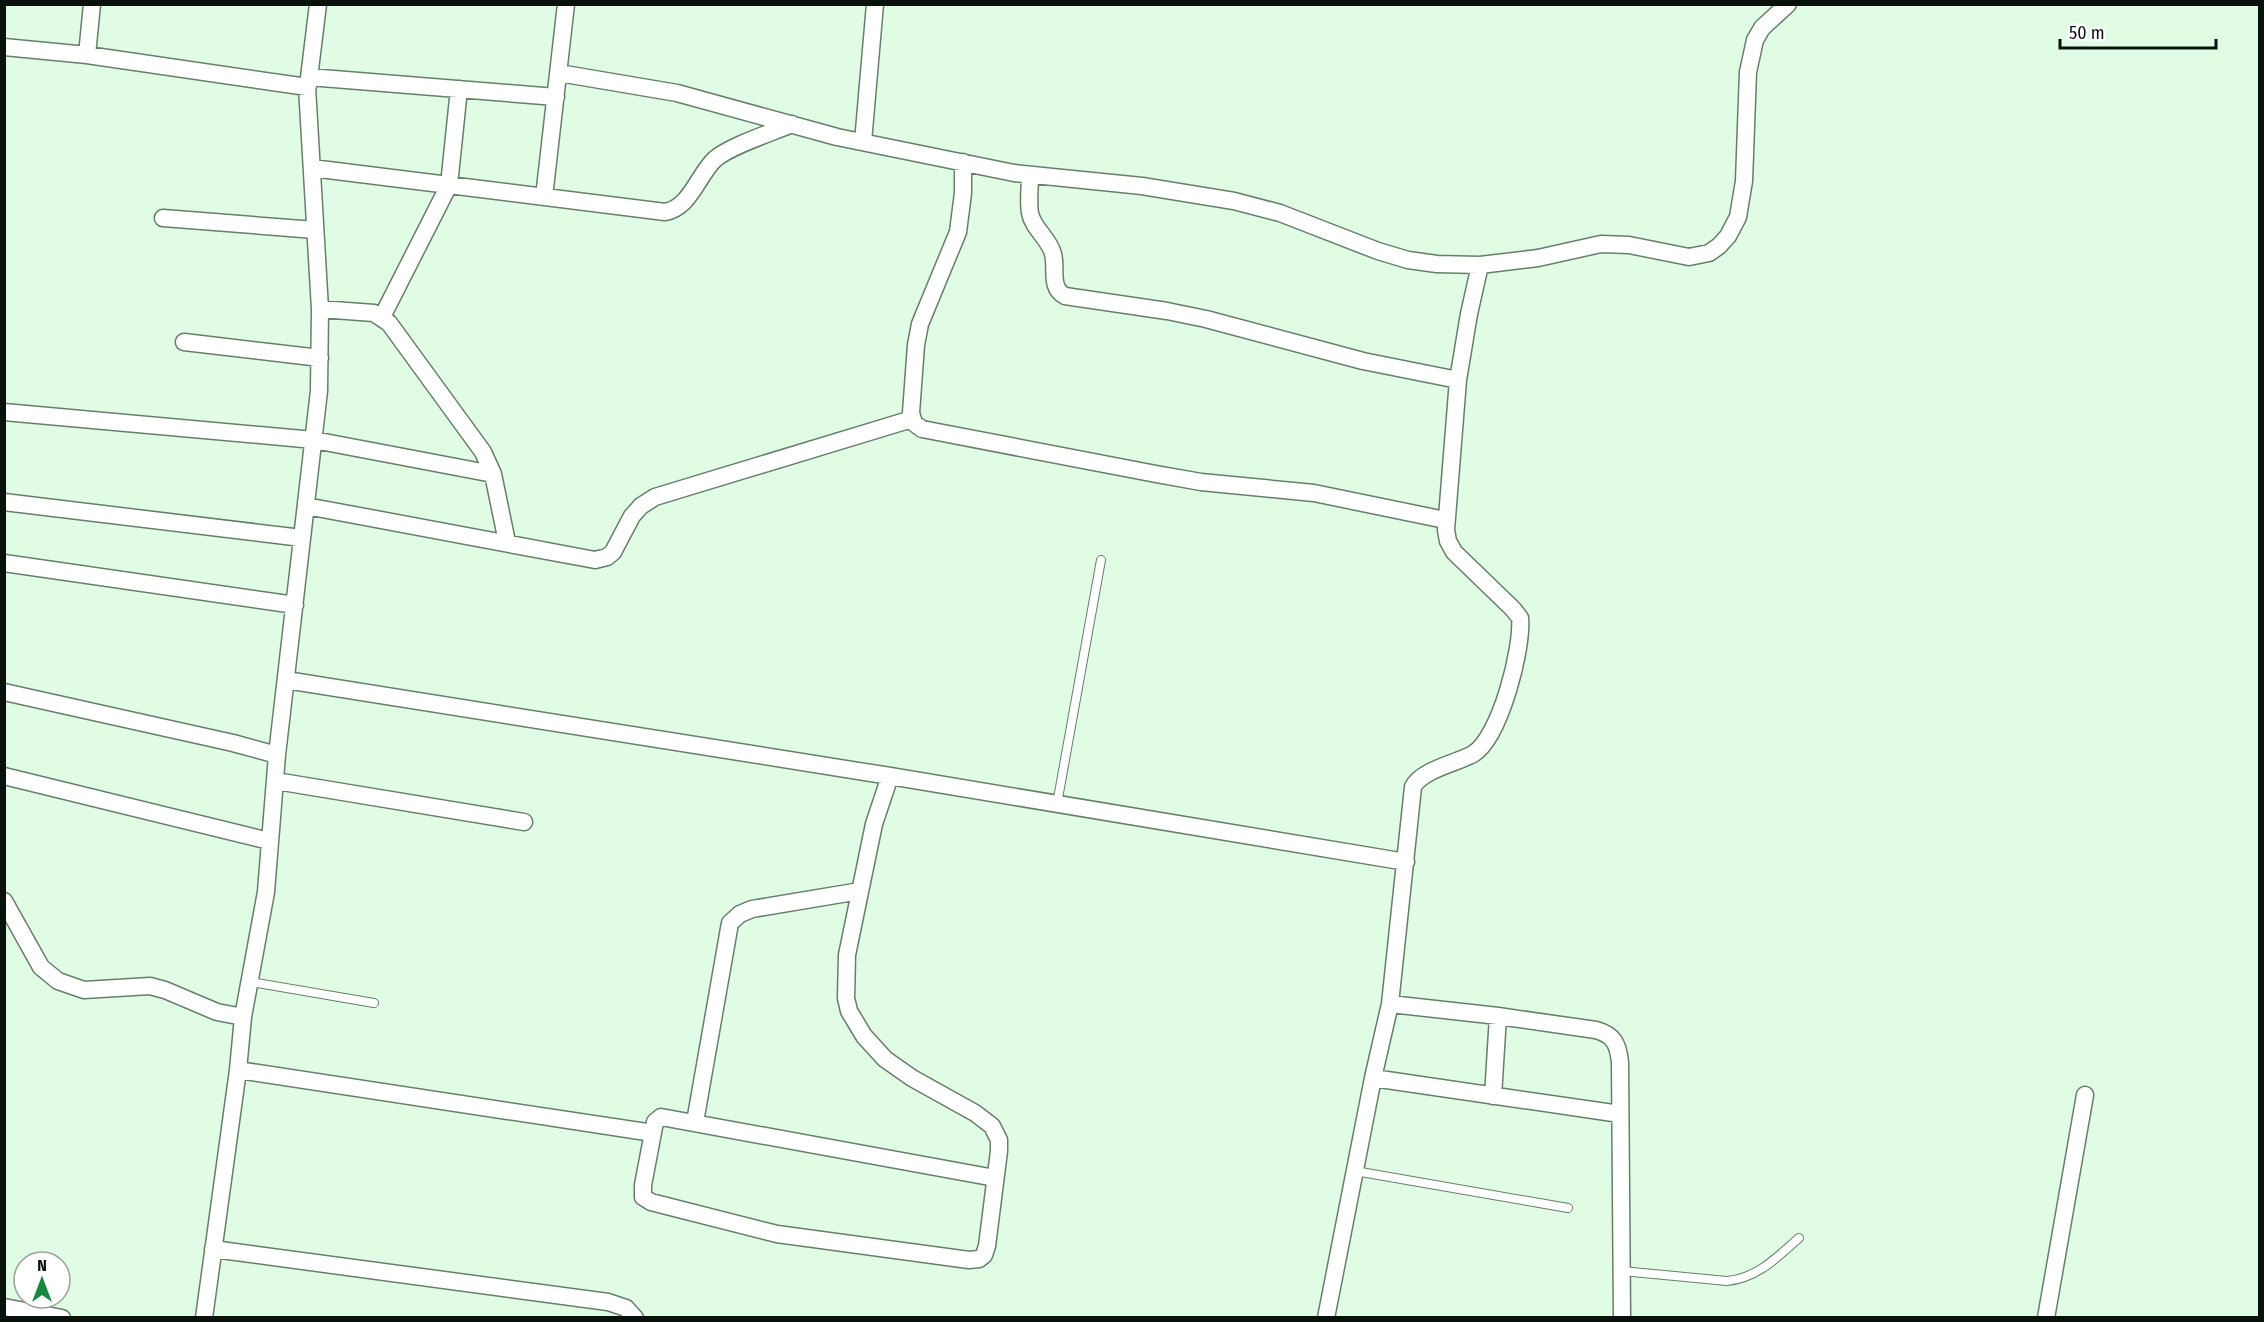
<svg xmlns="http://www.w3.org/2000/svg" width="2264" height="1322" viewBox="0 0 2264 1322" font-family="'Fira Sans Condensed',sans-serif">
<rect width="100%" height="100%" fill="#e0fce4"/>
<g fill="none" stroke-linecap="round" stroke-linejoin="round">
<g stroke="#667f6a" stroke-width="10">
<path id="lane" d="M1057,804l44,-244
M251,982l123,21
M1355,1171l213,37
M1622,1271l105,10c31,-3 50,-24 72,-43"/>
</g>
<g stroke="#667f6a" stroke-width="19">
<path id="street" d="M4,47l83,8 220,32 13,222 -1,82 -42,364
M87,55l5,-51
M559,73l118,20 160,44 177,36 128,13 92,15 46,12 98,38 30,9 29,4 43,1 58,-7 63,-14 28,1 60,12 20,-4 10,-7 9,-10 10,-19 6,-36 4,-109 7,-32 7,-12 26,-24
M309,77l247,20
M308,86l10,-82
M863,142l12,-138
M963,162v31l-5,39 -38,92 -4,21 -5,68 3,10 8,6 234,45 45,8 113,11 131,27
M312,168l353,44c25,-4 33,-37 50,-53 17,-14 56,-26 77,-35
M1030,175c0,13 -2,26 0,38 3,16 19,25 23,41 4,14 -4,34 12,42l102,15 39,8 157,42 95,19
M544,197l22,-193
M163,218l152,12
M320,309l54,4 15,10 94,129 10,22 14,68
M382,317l67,-132 10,-96
M184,342l136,16
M4,412l310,28 179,34
M4,502l298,36
M306,506l289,54 12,-3 6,-5 19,-36 9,-10 14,-9 257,-78
M4,563l291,42
M286,680l604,96 516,86
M4,692l229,51 44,12 -11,137 -23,125 -5,53 -34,248
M4,776l265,65
M890,776l-16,48 -27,131 -1,43 3,13 15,25 21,23 27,19 63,35 17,13 7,14v11l-12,95 -3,9 -5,4 -10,1 -192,-26 -126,-32 -8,-5v-12l12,-63 6,-5 334,61
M276,781l248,41
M4,901l37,66 17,14 26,9 66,-4 15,4 52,22 26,5
M1390,1004l108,12 98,14c18,5 22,14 24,32l2,256
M238,1070l415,63
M1373,1078l247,36
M1493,1096l5,-80
M695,1122l35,-199 10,-9 12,-5 108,-18
M213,1249l395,53 18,6 9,10
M4,1307l58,11
M1326,1318l47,-240 17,-74 23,-217c8,-17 44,-24 60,-33 27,-16 50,-106 47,-136l-7,-9 -59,-57 -6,-11 -2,-11 12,-150 11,-66 11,-49
M2046,1318l39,-223"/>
</g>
<use href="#lane" stroke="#fff" stroke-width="8"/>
<use href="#street" stroke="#fff" stroke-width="16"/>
</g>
<rect width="2264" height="1322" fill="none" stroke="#09120a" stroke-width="12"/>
<g transform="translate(42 1280)"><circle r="28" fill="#ffffff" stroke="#9da09d" stroke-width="1.5"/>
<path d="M0-4.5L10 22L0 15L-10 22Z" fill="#188840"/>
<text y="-9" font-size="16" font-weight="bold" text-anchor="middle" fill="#09120a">N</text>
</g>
<path d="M2060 39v9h156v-9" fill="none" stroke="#09120a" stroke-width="3"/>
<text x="2069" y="39" font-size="18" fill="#09120a" stroke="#ffffff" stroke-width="4.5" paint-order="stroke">50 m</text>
</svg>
